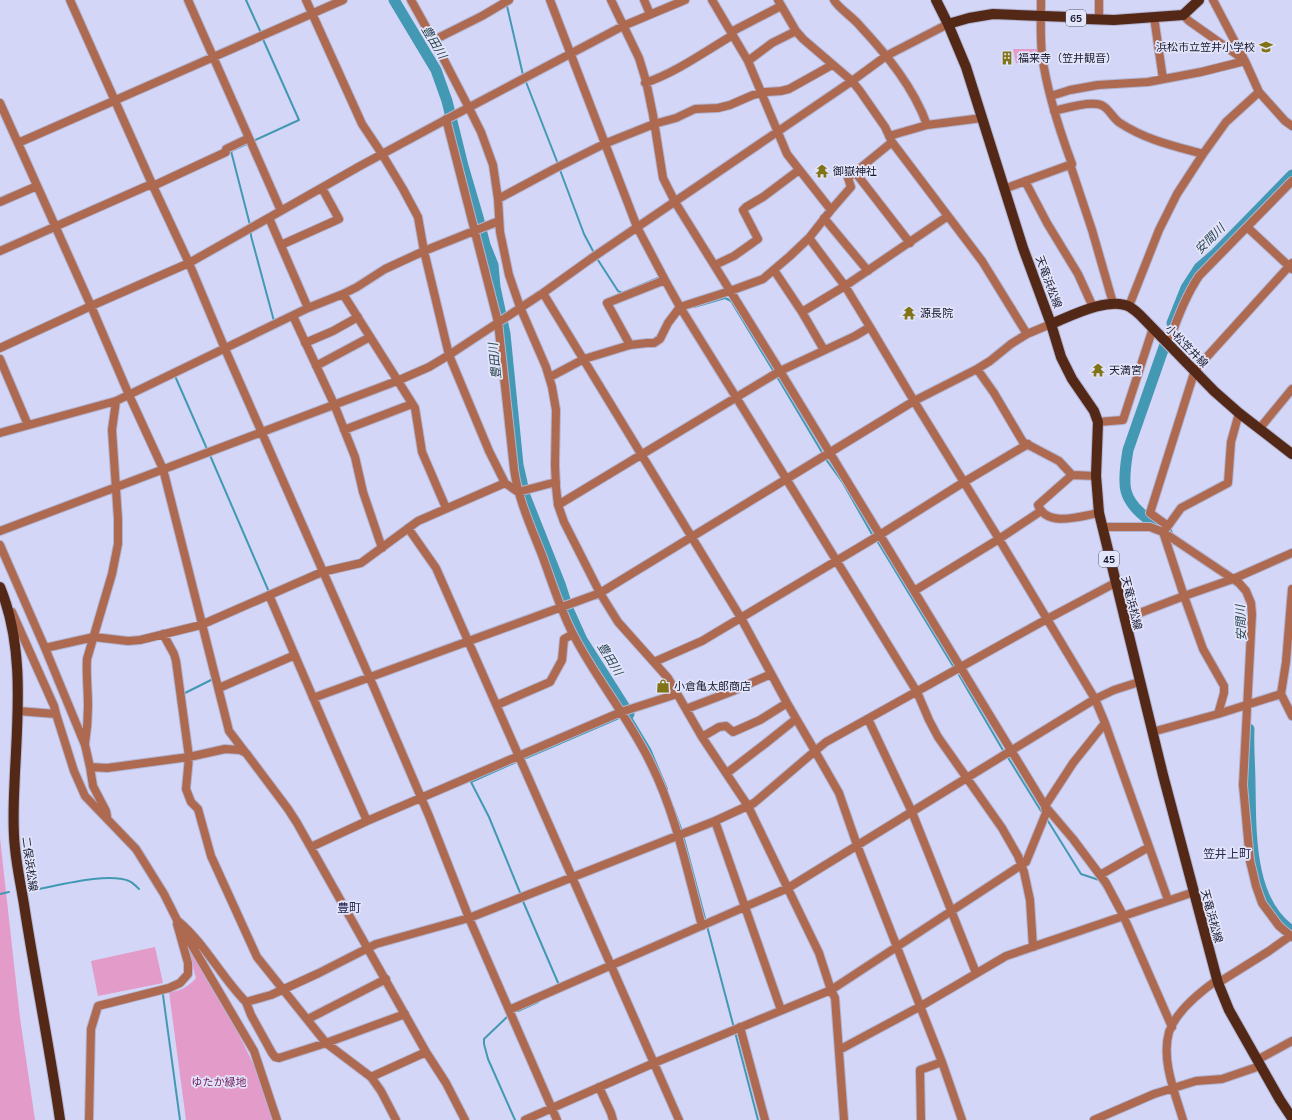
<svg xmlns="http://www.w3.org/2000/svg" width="1292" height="1120" viewBox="0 0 1292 1120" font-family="'Nunito Sans','Noto Sans JP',sans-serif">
<rect width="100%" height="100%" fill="#d3d6f6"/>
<path fill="#e39cc9" d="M1013,49h26l1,14h-24z
M0,838l20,180 15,102h-35z
M183,933l49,87 27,56 14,44h-87l-17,-128c12,-1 19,-5 27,-14z
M155,947l8,36 -65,13 -7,-35z"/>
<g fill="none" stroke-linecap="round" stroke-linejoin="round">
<path stroke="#4399b3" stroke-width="2" d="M246,0l15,33
M507,6l16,69
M526,82l32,82
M253,141l46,-21 -37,-83
M249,143l-18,8 19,74
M560,170l24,64 9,17
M251,231v5l23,85
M598,260l20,31 4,2 36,-15
M694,307l31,-9 6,3 43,71
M776,375l47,79
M176,376h-1l32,73
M209,453l60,139
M825,458l18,25 30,53
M876,539l77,127
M959,675l45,77
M183,694l30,-15v-1
M626,715l3,-1 21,35 17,40
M1007,756l34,55
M526,758l93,-40
M516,762l-45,20 18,35 32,78
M673,807l9,24
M1048,821l33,53 18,6 6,9
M683,835l23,87
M33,890c24,-4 74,-18 96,-9 3,1 7,5 10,8
M0,894l9,-2
M522,899l37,86
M707,926l27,102
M163,995l17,125
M518,1011l20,-9
M507,1017l-23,22v5l4,15 27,61
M735,1032l23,88"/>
<path stroke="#4399b3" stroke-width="11" d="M394,0l42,70 11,31 16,65 15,51 7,28 8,20 2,22 10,47 13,131 7,31 35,88 8,25 14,31 47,74
M1172,323l14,-35 13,-20 15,-13 78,-80
M1164,347l-36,103c-2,12 -5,29 -2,41 5,19 26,31 41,41
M1249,729c-1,19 1,37 1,55 1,47 -2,118 42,147"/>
<g stroke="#b2b4d2" stroke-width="10">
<path id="minor" d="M70,0l83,186 36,77 36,86 144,327 60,140 40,102 88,202
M188,0l61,138
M306,0l56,124 20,30 21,35 15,28 6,34 25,104 40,96 16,32 13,9 38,-10
M411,0l30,54 28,54 12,24 12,33 5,34 2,33 9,43 11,32 26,60 6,20 4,23 -1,55 1,22 2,18 6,17 36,71 18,29 50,56 34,59 46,69 71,147 12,37 4,8 9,122
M550,0l87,227 28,53 15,27 64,103 173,282 12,28 9,17 64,91 16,28 6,16 6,28 3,47
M611,0l28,58 7,23 7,34 10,63 12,24 105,169 265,435 28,33 33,44 17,32 49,112
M644,0l6,14
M712,0l36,61 39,93 44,56 -22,28 36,48 25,41 44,74 85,138 96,160 10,24 63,177
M778,0l18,31 7,8 49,42 8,10 25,36 7,15 90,119 45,73 24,-10
M834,0c3,7 20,18 26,26 27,29 54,62 67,99l55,-7
M1041,0c0,18 -1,37 1,55 5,37 17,74 30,109l-1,3 21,63 21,73
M1213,0l32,61 14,31 26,29 7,5
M1183,15l6,6 54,38
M1154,17l9,62
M1099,19v-19
M731,32l50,-26
M434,40l48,-24 27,-16
M748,61l24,-18 24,-12
M645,83c32,-11 59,-31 88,-48
M1051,96l19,-6 28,-5 50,-3 53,-10 44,-11
M0,103l91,203 38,89 34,74 66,262 16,21
M1054,111c12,-3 31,-9 43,-7 11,1 14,13 23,19 26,17 54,23 83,31
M446,119l52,203 16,147c4,30 17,58 28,86 10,27 18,54 31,79 23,45 56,84 78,130 25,50 36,107 51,162
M889,136l38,-11
M18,143l325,-143
M855,172l55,71
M1025,181l22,42 31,51 15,33
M1004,189l68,-25
M498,199l56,-30 50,-25 50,-20 22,-6 19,-9 23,-1 12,-3 23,-10 13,-3 15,-1 8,-2 43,-24
M0,202l37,-16
M831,210l20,-23 -3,-9 44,-36
M269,218l39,90
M824,218l44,53
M1247,227l45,42
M281,245l58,-26 -17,-31
M0,251l147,-65h6l73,-34v-3l23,-11 32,73
M715,265l19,-9 24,-17 -15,-29 3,-3 17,-10 36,-27
M774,270l28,42 22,38
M343,294l72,114 7,44 24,56
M1129,306l30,-76 18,-36 26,-40 23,-32 33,-30
M802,312l43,-26 103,-70
M293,316l41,88 21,53 8,35 19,56
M305,343l28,-12 25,-14
M1168,344c9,-24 17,-47 31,-68l93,-95
M630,345l-23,-42 58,-23
M0,348l91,-42 98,-43 171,-97 87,-47 176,-93 62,-26
M0,359l28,66
M316,366l54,-29
M977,369l17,24 29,49 36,19 13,14 -34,30c9,23 42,11 61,8
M550,377l34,-18 46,-14 17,-2h7l6,-4 8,-16 12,-16 50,-16 33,-12 27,-23 19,-18
M1098,422l25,-2 30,-92
M1260,428l32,-39
M344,430l68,-26
M0,433l116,-32 192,-93 35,-14 14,-7 28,-18 39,-18 75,-30
M1072,475l24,1
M558,505l222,-134 75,-35 15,-9
M1168,526l13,-18 47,-25 3,-41 8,-29
M1102,527h48l13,5 76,51 7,8 5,12 1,11 -9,171 7,76 6,25 6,17 17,23 13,11
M408,528l28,40 243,552
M0,531l397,-150 32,-14 20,-12 94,-62 46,-33 263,-179 34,-25 62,-32
M0,545l45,103 40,97 5,22 17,1 82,-11 36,-8 15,1 6,3 42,56 9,14 129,229 20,31 19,37
M1292,589l-6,73 -5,32 11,22
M914,591l85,-52 42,-28
M269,595l64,149 34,77 -56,26
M12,612l42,94 2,8
M1124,619l60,-23 -21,-64 5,-6 -18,-13 45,-143 97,-107
M163,634l11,20 2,7 13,96 -3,32 5,13 7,7 13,47 46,101 69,86 45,34 10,14 15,29
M45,648l49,-11 34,4 12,-1 61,-15 121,-53 39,-9 57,-42 87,-38
M654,662l48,-21 176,-105 86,-54 64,-38
M219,688l76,-33
M313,698l287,-105 314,-192 63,-32 13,-8 21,-17 16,-10
M497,705l53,-23 12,-22 2,-21 9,-5
M686,709l47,-18 38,-17
M18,711l38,3 18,57 11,25 51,53 28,45 13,26 77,131 23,69
M1218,714l6,-21v-7l-21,-37 -19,-53 49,-17 59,-26
M868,719l44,93 64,161
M1152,732l66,-18 63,-20
M702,737l17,-10 7,-1 7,6 27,-12 27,-17
M85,744c2,-13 3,-25 3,-38 0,-16 -2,-31 -1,-47l25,-85 6,-30v-25l-6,-89 4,-29
M90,767l3,19 13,25 1,5
M727,773l39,-30 30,-24
M367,821l254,-109 56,-18
M715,821l66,189
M1100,875l49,-28
M177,920c28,23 44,57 69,82l25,-7 48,-22 57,-29 93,-26 246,-97 39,-18 61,-52 -28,-48 -46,-85 -198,-325
M1218,983l51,-32 21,-15
M246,1002l5,13 21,38 3,4 4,1 47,-15 79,-29
M509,1010l279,-122 307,-189 19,-9 25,-8
M308,1019l78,-40
M740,1027l25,93
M839,1050l82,-44 85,-50 188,-64
M1257,1060l35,-19
M371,1077l55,-25
M599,1087l12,26 2,7
M89,1120l2,-91 7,-23 71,-18 11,-5 8,-9v-11l-11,-39
M525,1120l129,-57 177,-73 195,-128 20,-49 -1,-7 28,-43 32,-40
M921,1120l-1,-50 22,-8
M962,1120l-20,-58 -85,-217 -18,-52 -24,-42 11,-9 221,-123 68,-36
M1094,1120l60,-26 42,-13 26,-2 38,-13
M1183,1120c-8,-27 -22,-60 -14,-88 7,-20 31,-40 48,-52"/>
</g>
<g stroke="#b2b4d2" stroke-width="12">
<path id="major" d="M936,0l12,24 18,43 57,181 28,76 10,33 11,22 22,32 4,11 -2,54 3,37 64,262 55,208 11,27 51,90 12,18
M948,24l21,-6 24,-4 77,3 16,2 28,1 69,-5 16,-15
M1051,324c20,-8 58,-28 79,-17 3,2 7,5 10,8l74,76 25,22 53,41
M0,587c24,58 18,124 15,185 -1,26 -3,51 0,76 2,21 7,42 10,63 11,70 25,139 35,209"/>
</g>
<use href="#minor" stroke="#ae6a51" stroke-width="8"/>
<use href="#major" stroke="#542817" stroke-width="10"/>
</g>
<defs>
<g id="school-bare" transform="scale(1.08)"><path d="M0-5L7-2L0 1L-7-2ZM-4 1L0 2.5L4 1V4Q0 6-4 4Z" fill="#807416" stroke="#e2e4fa" stroke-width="2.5" paint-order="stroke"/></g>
<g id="building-bare" transform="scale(1.08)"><path d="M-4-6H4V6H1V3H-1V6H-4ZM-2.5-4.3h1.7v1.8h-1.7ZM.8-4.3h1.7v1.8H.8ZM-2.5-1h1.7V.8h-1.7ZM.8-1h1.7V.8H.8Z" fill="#807416" stroke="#e2e4fa" stroke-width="2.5" paint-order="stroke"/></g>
<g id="temple-bare" transform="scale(1.08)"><path d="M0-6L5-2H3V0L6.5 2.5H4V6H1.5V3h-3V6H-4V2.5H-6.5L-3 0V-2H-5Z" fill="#807416" stroke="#e2e4fa" stroke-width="2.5" paint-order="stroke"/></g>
<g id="shop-bare" transform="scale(1.08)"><path d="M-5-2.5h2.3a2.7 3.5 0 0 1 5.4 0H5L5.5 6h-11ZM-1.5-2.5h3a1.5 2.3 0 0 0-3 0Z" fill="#807416" stroke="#e2e4fa" stroke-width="2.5" paint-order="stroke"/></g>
</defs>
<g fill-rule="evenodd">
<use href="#school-bare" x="1266" y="47"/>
<use href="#building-bare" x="1007" y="58"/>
<use href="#temple-bare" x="822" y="171"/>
<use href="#temple-bare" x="909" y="313"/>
<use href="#temple-bare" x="1098" y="370"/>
<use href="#shop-bare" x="663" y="686"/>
</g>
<g text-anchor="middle" stroke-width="3.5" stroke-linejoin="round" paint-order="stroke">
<g fill="#e2e4fa" stroke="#56576b" stroke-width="1">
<rect x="1066" y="10" width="20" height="16" rx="3"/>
<rect x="1099" y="551" width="20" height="16" rx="3"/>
</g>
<g font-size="10" font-weight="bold" fill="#1a1b2e">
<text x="1076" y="22">65</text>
<text x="1109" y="563">45</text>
</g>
<g font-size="11" fill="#1a1b2e" stroke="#e2e4fa" text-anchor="start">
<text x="1255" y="51" text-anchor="end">浜松市立笠井小学校</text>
<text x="1018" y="62">福来寺（笠井観音）</text>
<text x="833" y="175">御嶽神社</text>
<text x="920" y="317">源長院</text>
<text x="1109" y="374">天満宮</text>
<text x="674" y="690">小倉亀太郎商店</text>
</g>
<g font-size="11" fill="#1a1b2e" stroke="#e2e4fa">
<text transform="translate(1049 282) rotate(70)" y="4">天竜浜松線</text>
<text transform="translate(1187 346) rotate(45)" y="4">小松笠井線</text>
<text transform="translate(1132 603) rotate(76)" y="4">天竜浜松線</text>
<text transform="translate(30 864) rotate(82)" y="4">二俣浜松線</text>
<text transform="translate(1212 916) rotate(75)" y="4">天竜浜松線</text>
</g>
<g font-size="11" fill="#73175a" stroke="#e2e4fa">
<text x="219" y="1086">ゆたか緑地</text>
</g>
<g font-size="12" font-style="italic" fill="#2d4851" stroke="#e2e4fa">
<text transform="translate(434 42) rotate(59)" y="4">豊田川</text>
<text transform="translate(1210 239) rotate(-45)" y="4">安間川</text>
<text transform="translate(495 361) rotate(-96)" y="4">豊田川</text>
<text transform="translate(1241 623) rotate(-92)" y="4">安間川</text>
<text transform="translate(610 659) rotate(58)" y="4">豊田川</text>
</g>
<g font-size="12" fill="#282851" stroke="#e2e4fa">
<text x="1227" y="858">笠井上町</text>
<text x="349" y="912">豊町</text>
</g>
</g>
</svg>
